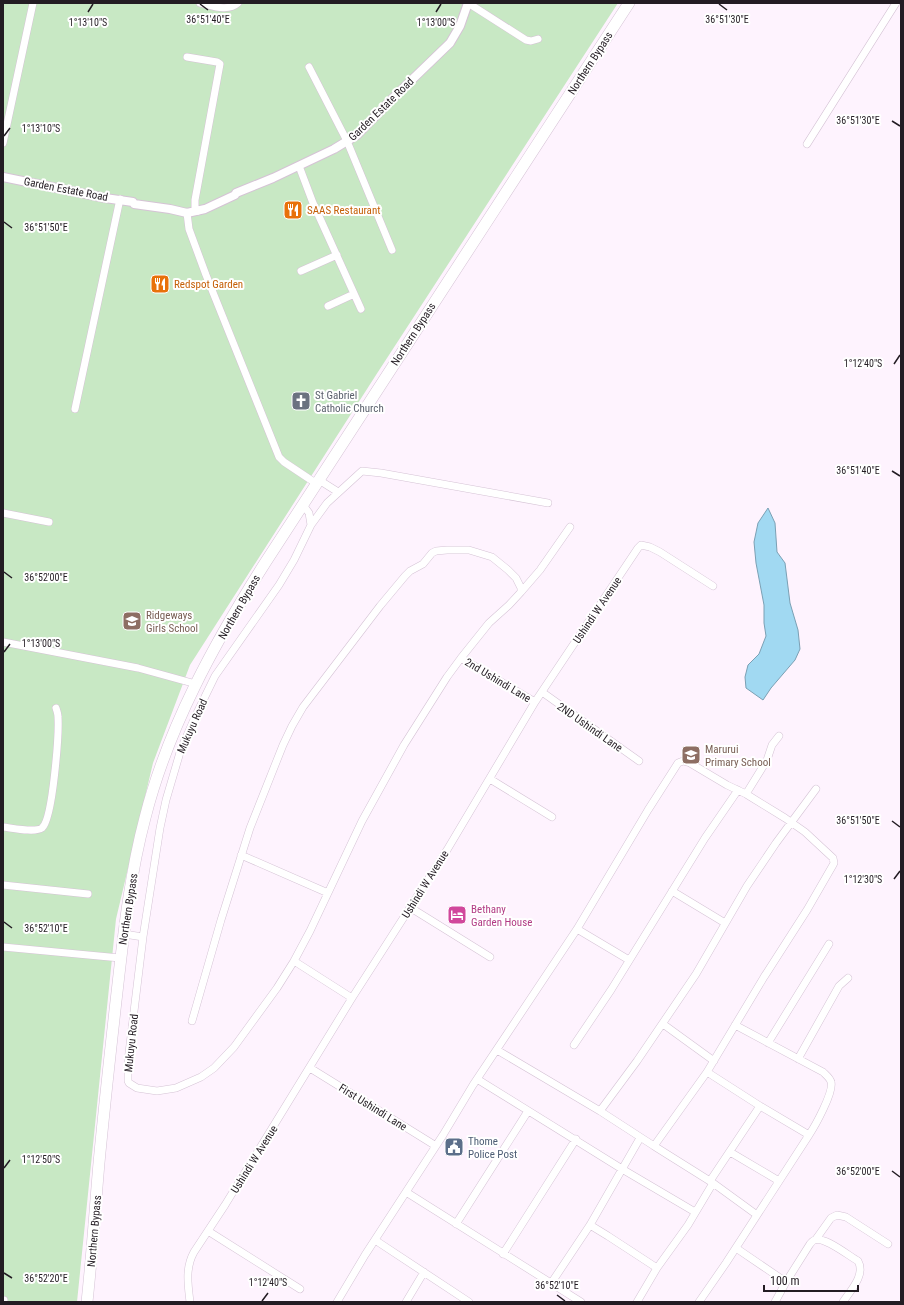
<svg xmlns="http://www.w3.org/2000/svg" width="904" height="1305" viewBox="0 0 904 1305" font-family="'Roboto Condensed',sans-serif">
<rect width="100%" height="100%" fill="#fef3fe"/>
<path fill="#c8e8c4" d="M3,3h615l-242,372 -186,290 -37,98 -37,156 -39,383h-74z"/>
<path fill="#a1d9f2" stroke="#7ba0b4" d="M768,508l7,15 2,29 8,11 5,40 8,27 2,19 -5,11 -24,28 -8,12 -17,-12 -1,-11 3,-12 11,-11 7,-18 -2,-13v-18l-8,-42 -2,-21 4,-19z"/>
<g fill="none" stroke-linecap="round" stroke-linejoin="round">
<g stroke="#d5c3d5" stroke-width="8">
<path id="minor" d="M200,3c13,3 28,9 38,0
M468,3l58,37 5,1 7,-2
M187,57l30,5 3,2 -25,136v7l3,4
M309,67l38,74 45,109
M3,143l30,-140
M807,144l89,-141
M299,166l14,37 48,106
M187,213l2,16 17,46 73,182 5,5 33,22
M301,271l36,-16
M328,306l26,-12
M75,409l45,-210
M319,480l19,12
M3,513l46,9
M311,525l16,-22 35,-32 19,2 167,30
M521,592l19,-22 30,-43
M3,642l135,26 58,16
M461,658l74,44
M542,692l97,69
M490,779l62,38
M746,794l21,-34 5,-15 7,-9
M3,827c9,1 32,6 39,1 11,-9 17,-95 16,-111 0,-3 -1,-6 -2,-9
M241,855l87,38
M3,885l85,9
M672,891l53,32
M411,908l79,49
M577,929l52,31
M124,934l19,3
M3,947l117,11
M294,961l58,37
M192,1021l29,-101 29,-92 33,-83 9,-19 11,-19 77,-101 25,-30 5,-5 13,-7 9,-11 4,-2 11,-1h22l23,7 16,13 8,8 5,10v4l-12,13 -20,18 -28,35 -14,19 -43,68 -42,76 -52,110 -16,30 -17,27 -43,59 -20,21 -13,9 -25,11 -19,3 -20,-3 -8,-5 -1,-2v-20l15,-124 17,-109 6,-28 15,-51 15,-34 19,-39 64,-91 15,-25 17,-35 -2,-12 -6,-8
M663,1024l51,37
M735,1025l88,47c3,3 7,6 8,10 3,10 -16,44 -22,53
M768,1043l61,-99
M574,1045l37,-55 94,-152 33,-48
M798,1059l41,-73 9,-8
M310,1068l126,78
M477,1079l145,90 73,43
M600,1111l37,-50 59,-87 51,-88 29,-43 40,-54
M654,1146l59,37 44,32
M730,1152l49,29
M710,1181l50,-75
M406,1192l175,110
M456,1224l72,-113
M590,1225l18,11 49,32 -20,34
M208,1231l92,58
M816,1239l15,-21 6,-3 9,2 42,27
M375,1240l94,62
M736,1248l50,34
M503,1254l73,-115
M657,1268l31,-43 25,-42
M552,1282l38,-57 50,-87
M4,1302v-2
M190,1302c-2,-17 -5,-34 4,-50l31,-47 127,-207 95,-148 88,-148 103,-154 3,-3 9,2 10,5 53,34
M337,1302l28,-47 78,-120 30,-50 104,-156 71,-119 30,-47 5,-2 7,2 37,22 19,9 39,24 20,14 28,26 1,5 -1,2 -26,45 -43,67 -57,95 -53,74 -54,-35 -103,-61
M406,1302l18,-30
M699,1302l27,-39 83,-128 -49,-29 -53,-34
M775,1302l11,-20 24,-38c1,-1 3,-4 5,-4 9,-4 34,16 43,21 8,14 -8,30 -15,41"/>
</g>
<g stroke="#d5c3d5" stroke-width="10">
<path id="tertiary" d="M3,177l102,21 28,4 1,2 36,5 17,4 18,-4 30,-14 1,-2 37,-15 61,-29 23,-14 37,-38 56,-54 10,-17 8,-23"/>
</g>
<g stroke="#d5c3d5" stroke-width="12">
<path id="primary" d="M87,1302c5,-46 8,-93 12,-139 5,-54 11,-108 17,-162 7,-61 13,-123 29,-183 23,-91 70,-176 120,-255l364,-560"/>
</g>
<use href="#minor" stroke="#fff" stroke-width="7"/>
<use href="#tertiary" stroke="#fff" stroke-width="8"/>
<use href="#primary" stroke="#fff" stroke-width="11"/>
</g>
<path fill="none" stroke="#231c23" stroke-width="1.5" d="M200,4l8,6M719,4l8,6M88,12l5,-8M436,12l5,-8M892,121l8,5M4,136l6,-8M4,222l8,6M894,364l6,-9M892,471l8,5M4,572l8,6M4,652l6,-8M892,821l8,6M894,879l6,-8M4,922l8,6M4,1168l6,-8M892,1171l8,6M4,1273l8,5M557,1295l8,6M262,1301l6,-8"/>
<defs>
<g id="restaurant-square" transform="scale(1)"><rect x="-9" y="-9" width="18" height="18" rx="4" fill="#e8710a" stroke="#fff"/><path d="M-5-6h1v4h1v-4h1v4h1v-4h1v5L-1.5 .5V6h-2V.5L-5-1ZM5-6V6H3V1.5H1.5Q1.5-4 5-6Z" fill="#fff"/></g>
<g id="church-square" transform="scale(1)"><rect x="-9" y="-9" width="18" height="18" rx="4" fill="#6b7280" stroke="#fff"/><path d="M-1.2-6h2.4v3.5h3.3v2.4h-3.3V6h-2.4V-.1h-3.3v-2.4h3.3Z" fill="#fff"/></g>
<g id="school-square" transform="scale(1)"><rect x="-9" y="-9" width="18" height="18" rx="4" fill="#8d6e63" stroke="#fff"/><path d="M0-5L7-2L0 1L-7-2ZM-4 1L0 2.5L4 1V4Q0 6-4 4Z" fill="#fff"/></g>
<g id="hotel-square" transform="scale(1)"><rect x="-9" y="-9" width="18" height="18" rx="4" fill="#d1479c" stroke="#fff"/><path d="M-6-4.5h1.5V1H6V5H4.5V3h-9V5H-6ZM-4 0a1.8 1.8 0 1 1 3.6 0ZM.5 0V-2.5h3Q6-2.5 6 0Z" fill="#fff"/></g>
<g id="civic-square" transform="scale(1)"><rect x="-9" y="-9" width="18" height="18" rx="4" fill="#5c6f8a" stroke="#fff"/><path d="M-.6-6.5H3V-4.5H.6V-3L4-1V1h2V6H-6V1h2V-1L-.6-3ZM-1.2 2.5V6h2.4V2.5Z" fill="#fff"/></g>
</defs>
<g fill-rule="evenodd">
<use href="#restaurant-square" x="293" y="210"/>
<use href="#restaurant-square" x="160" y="284"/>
<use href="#church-square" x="301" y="401"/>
<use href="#school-square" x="132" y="621"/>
<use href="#school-square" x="691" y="755"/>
<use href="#hotel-square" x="457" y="915"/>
<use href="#civic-square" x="454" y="1147"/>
</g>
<g text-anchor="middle" stroke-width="4" stroke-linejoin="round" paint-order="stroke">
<g font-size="11" fill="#231c23" stroke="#fff">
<text transform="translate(590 63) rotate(-57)" y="4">Northern Bypass</text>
<text transform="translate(381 109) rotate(-44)" y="4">Garden Estate Road</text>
<text transform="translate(66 189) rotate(11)" y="4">Garden Estate Road</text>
<text transform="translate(413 334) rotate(-57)" y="4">Northern Bypass</text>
<text transform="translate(239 607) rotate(-60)" y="4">Northern Bypass</text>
<text transform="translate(597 610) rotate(-56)" y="4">Ushindi W Avenue</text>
<text transform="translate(498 680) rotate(31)" y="4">2nd Ushindi Lane</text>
<text transform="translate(192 726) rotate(-66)" y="4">Mukuyu Road</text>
<text transform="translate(590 727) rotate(35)" y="4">2ND Ushindi Lane</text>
<text transform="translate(425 884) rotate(-58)" y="4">Ushindi W Avenue</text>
<text transform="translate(128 909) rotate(-81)" y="4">Northern Bypass</text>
<text transform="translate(131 1043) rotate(-84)" y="4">Mukuyu Road</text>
<text transform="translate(373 1107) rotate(32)" y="4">First Ushindi Lane</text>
<text transform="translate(254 1159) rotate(-58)" y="4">Ushindi W Avenue</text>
<text transform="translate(94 1231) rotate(-85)" y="4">Northern Bypass</text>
</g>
<g font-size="11" fill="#c56008" stroke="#fff" text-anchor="start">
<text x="307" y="214">SAAS Restaurant</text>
<text x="174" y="288">Redspot Garden</text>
</g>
<g font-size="11" fill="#5b616d" stroke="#fff" text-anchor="start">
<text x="315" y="399">St Gabriel<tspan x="315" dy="13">Catholic Church</tspan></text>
</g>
<g font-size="11" fill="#785e54" stroke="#fff" text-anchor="start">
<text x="146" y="619">Ridgeways<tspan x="146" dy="13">Girls School</tspan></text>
<text x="705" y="753">Marurui<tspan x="705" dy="13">Primary School</tspan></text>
</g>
<g font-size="11" fill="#b23c85" stroke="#fff" text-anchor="start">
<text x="471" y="913">Bethany<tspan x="471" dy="13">Garden House</tspan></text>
</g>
<g font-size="11" fill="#4e5e75" stroke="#fff" text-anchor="start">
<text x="468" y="1145">Thome<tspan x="468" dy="13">Police Post</tspan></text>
</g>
</g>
<g font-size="10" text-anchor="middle" fill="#231c23" stroke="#fff" stroke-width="4" stroke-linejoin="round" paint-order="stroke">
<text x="727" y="23">36°51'30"E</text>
<text x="208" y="23">36°51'40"E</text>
<text x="88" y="26">1°13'10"S</text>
<text x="436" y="26">1°13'00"S</text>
<text x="858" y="124">36°51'30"E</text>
<text x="41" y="132">1°13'10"S</text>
<text x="46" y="231">36°51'50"E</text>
<text x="863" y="367">1°12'40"S</text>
<text x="858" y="474">36°51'40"E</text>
<text x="46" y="581">36°52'00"E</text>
<text x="41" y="647">1°13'00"S</text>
<text x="858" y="824">36°51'50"E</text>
<text x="863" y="883">1°12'30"S</text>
<text x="46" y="932">36°52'10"E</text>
<text x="41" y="1163">1°12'50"S</text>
<text x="858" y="1175">36°52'00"E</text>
<text x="46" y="1282">36°52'20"E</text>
<text x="268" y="1286">1°12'40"S</text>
<text x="557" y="1289">36°52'10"E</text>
</g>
<rect width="904" height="1305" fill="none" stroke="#231c23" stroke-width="8"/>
<path d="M764 1285v6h94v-6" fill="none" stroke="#231c23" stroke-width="2"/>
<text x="770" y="1285" font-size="12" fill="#231c23" stroke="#ffffff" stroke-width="3" paint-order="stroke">100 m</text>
</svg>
